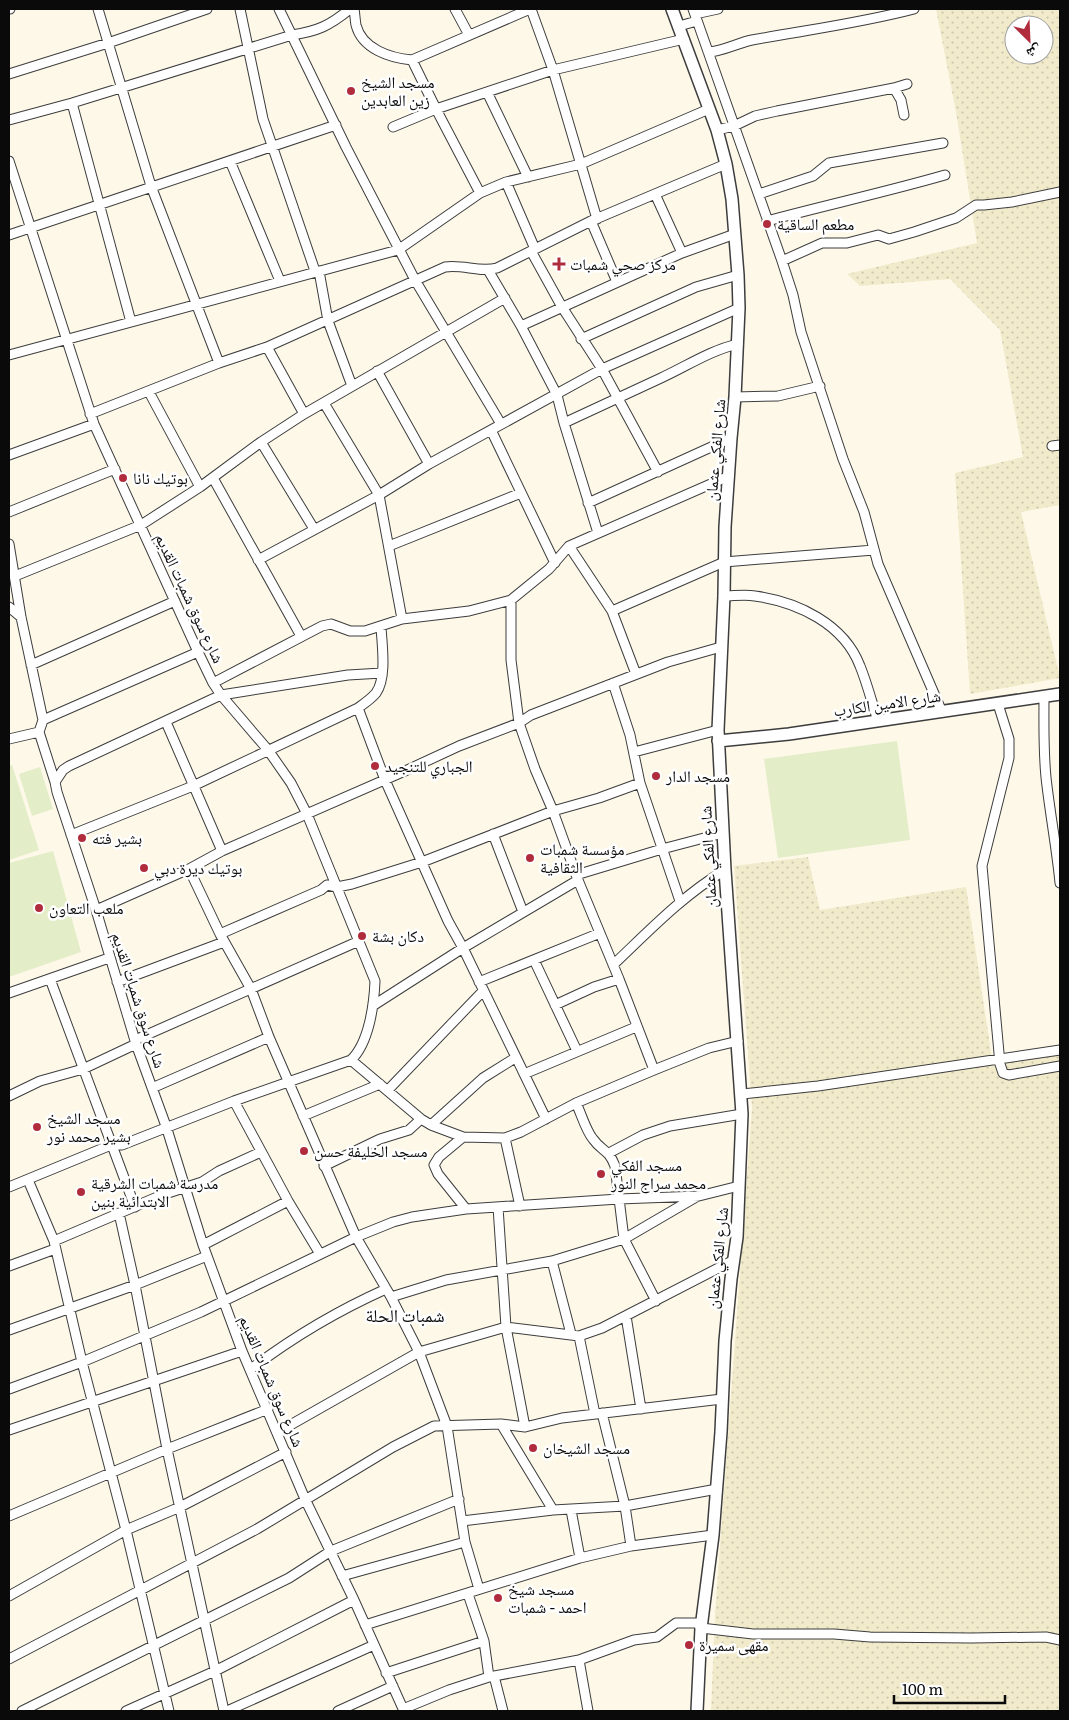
<svg xmlns="http://www.w3.org/2000/svg" width="1069" height="1720" viewBox="0 0 1069 1720" font-family="Literata,'Noto Naskh Arabic',serif">
<defs>
<pattern id="farmland-dots" width="8" height="8" patternUnits="userSpaceOnUse" patternTransform="scale(1.25)"><rect width="8" height="8" fill="#f1ebcb"/><path d="M2 2h.1M6 6h.1" fill="none" stroke="#cdc8ad" stroke-width="1.8" stroke-linecap="round"/></pattern>
</defs>
<rect width="100%" height="100%" fill="#fef8e9"/>
<path fill="url(#farmland-dots)" fill-rule="evenodd" d="M936,9h124v496l-39,7 39,166 -90,16 -15,-221 68,-16 -23,-127 -50,-51 -90,7 -13,-12 130,-31 -21,-131zM1014,25h30v30h-30z
M808,857l12,53 146,-23 27,178 67,-11v657h-349l4,-97 37,-506 -18,-242z"/>
<path fill="#e3edc7" d="M897,741l13,99 -132,18 -14,-99z
M12,765l27,85 -30,10v-94z
M40,767l13,42 -21,7 -13,-42z
M53,851l28,101 -72,25v-114z"/>
<g fill="none" stroke-linecap="round" stroke-linejoin="round">
<g stroke="#3d3d3d" stroke-width="11">
<path id="minor" d="M9,9h1
M98,9l53,177 68,177
M240,9l23,110 52,152
M279,9l67,138 69,133 86,144
M354,9c1,5 1,11 2,16 6,24 34,33 56,35l118,-51
M455,9l14,26
M531,9l22,61 44,149
M693,9l89,252 11,34 8,37 42,127 21,53 14,52 64,148
M695,14l23,-5
M679,26l18,-5
M708,52c16,-1 29,-9 44,-12 55,-10 109,-17 162,-31
M412,60l24,49 44,84
M9,74l99,-31 99,-34
M894,88l7,12 3,15
M487,92l41,85
M72,103l59,219
M9,120l63,-17 220,-68c26,-4 37,-9 58,-26
M393,127l43,-18 117,-39 131,-31
M717,130l17,-4 21,-10 22,-5 117,-23 13,-4
M9,161l85,263 104,228 15,31 8,12 -152,71 -6,4 -8,12 2,10 39,118 40,134 30,82 37,119 39,106 63,148 49,101 50,111
M230,161l50,120
M506,182l29,67
M655,194l27,59
M759,194l54,-18 16,-13 114,-20
M591,221l26,61
M767,221c59,-16 119,-29 178,-46
M9,235l327,-110
M531,251l31,56 40,62 56,103
M782,261l40,-18h25l31,-8 11,4 25,-7 42,-14 20,-13h8l28,-3 48,-10
M488,270l33,56 36,69 7,28 34,110
M319,271l9,50 24,65
M521,326l161,-73 53,-19
M581,339l115,-52 42,-12
M267,347l37,67
M9,355l389,-105 82,-57 26,-11 75,-18 128,-55
M377,371l52,93
M149,392l51,95
M735,397l43,-1 42,-10
M324,403l55,92 23,124
M90,414l129,-51 48,-16 178,-80c18,-3 35,6 52,1l94,-47 135,-57
M564,423c32,-15 65,-30 97,-45 26,-12 50,-28 77,-34
M491,430l64,133
M261,442l53,87
M1052,446l8,-1
M9,455l85,-31
M213,478l88,158
M588,503l143,-65
M9,512l106,-43
M9,544l12,73 22,103 -4,12 16,50
M389,546l132,-53
M569,546l43,65 24,63
M258,560l121,-65 50,-31 173,-95 137,-61
M15,576l126,-51 59,-38 61,-45 43,-28 201,-116
M724,596c10,0 21,-2 31,0 43,6 89,28 105,70 7,17 12,37 18,55
M511,600v60l8,63 16,46 18,42 25,69 41,99 35,91
M9,607l12,10
M612,611l112,-49 150,-12
M31,665l144,-64
M213,683l109,-57 9,-2 19,7h15l37,-12 67,-8 42,-11 38,-31 20,-23 160,-70
M613,683l17,52 10,48 40,118
M221,695l127,-20 34,-2
M1044,697c0,30 -1,60 3,89 4,33 10,65 13,97
M998,704l11,35v19l-27,108 18,198 3,9 6,2 51,-9
M358,708l27,72 63,141 15,27 83,171
M43,720l155,-68
M166,722l56,129
M9,739l30,-7
M634,752l84,-22
M493,834l30,78
M71,835l122,-49 165,-78c7,-5 13,-9 18,-15 11,-15 6,-48 5,-66
M189,869l31,65 31,55 18,48 87,200 35,60 28,55 28,74 18,116 14,47
M576,875l86,-26 61,-16
M96,910l93,-41 33,-18 183,-80 54,-25 60,-23 12,-8 137,-53 53,-15
M220,934l101,-44 6,-5 10,2 15,-3 70,-22 131,-51 46,-13 41,-15
M534,960l43,91
M613,965c36,-34 69,-69 112,-95
M50,979l85,228
M117,982l107,-40
M479,982l121,-49
M9,993l100,-35
M374,1005l89,-57 115,-68
M555,1005l39,-18 25,-8
M135,1040l224,-99
M351,1060l70,59 10,6 32,12 42,1 16,-6 55,-29 78,-33 55,-22 29,-7
M524,1074l112,-47
M152,1088l117,-51
M388,1090l95,-99
M742,1094l76,-8 242,-36
M9,1096l31,-15 43,-12 53,-25
M234,1101l54,100 32,53
M576,1103c5,10 10,28 17,36 9,13 15,9 22,27l9,73 32,62
M303,1116l77,-32
M431,1125l52,-47 32,-20
M463,1137l-24,20 -5,8 4,9 28,35
M505,1138l15,68
M609,1153l34,-18 27,-9 72,-12
M324,1166l56,-27 29,-9 12,-11
M28,1180l26,61 28,121 44,168 43,181
M9,1187l102,-42h11l112,-44 117,-41c18,-17 23,-55 24,-79l-68,-167 -16,-31 -23,-33 -47,-55
M498,1207l8,120 19,100
M119,1213l16,72 32,164 57,262
M54,1241l108,-46 40,-13 17,-11 42,-19
M203,1245l85,-44
M552,1261l19,73
M9,1266l46,-17
M391,1297l55,-17 106,-19 72,-22 72,-42
M626,1316l15,93
M9,1330l126,-45 72,-29
M579,1336l16,78
M251,1369c42,-32 86,-58 135,-80
M9,1389l73,-27 119,-50 155,-75 37,-15 19,-5 54,-8 153,-10 80,-3 40,-10
M602,1413l23,93 6,40
M501,1424l52,86
M9,1430l233,-79
M278,1432l141,-80 87,-25 73,9 23,-8 132,-68
M571,1510l9,48
M9,1516l158,-67 101,-40
M462,1521l91,-11 72,-4 92,-17
M342,1576l123,-34
M468,1594l16,47 5,36
M9,1596l117,-66 54,-23 106,-55
M365,1625l215,-67 51,-12 82,-11
M9,1659l248,-130 136,-82 41,-21 67,-2 24,3 37,-9 160,-19
M579,1660l9,51
M386,1673l98,-32
M494,1676l9,35
M403,1709l46,-19 40,-13 90,-17 55,-20 23,-3 19,-14h21l4,5 52,6h81l36,3 101,1 75,-1 14,3
M22,1711l267,-133 42,-27 128,-52
M126,1711l89,-40 139,-71
M227,1711l147,-66
M338,1711l55,-25"/>
</g>
<g stroke="#3d3d3d" stroke-width="14">
<path id="tertiary" d="M672,9l45,121 9,34 6,35 6,76 1,33 -4,89 -4,41 -6,89 -1,69 -6,134 7,140 17,244 -5,123 -6,42 -6,62 -4,91 -8,103 -12,93 -4,83
M718,741l71,-7 271,-40"/>
</g>
<use href="#minor" stroke="#fff" stroke-width="9"/>
<use href="#tertiary" stroke="#fff" stroke-width="11"/>
</g>
<g fill="#b02c3d" stroke="#fff" stroke-width="2">
<circle cx="351" cy="91" r="5"/>
<circle cx="767" cy="224" r="5"/>
<path d="M556.5 256.5h5v5h5v5h-5v5h-5v-5h-5v-5h5z"/>
<circle cx="123" cy="478" r="5"/>
<circle cx="375" cy="766" r="5"/>
<circle cx="656" cy="776" r="5"/>
<circle cx="82" cy="838" r="5"/>
<circle cx="530" cy="858" r="5"/>
<circle cx="144" cy="868" r="5"/>
<circle cx="39" cy="908" r="5"/>
<circle cx="362" cy="936" r="5"/>
<circle cx="37" cy="1127" r="5"/>
<circle cx="304" cy="1151" r="5"/>
<circle cx="601" cy="1174" r="5"/>
<circle cx="81" cy="1192" r="5"/>
<circle cx="533" cy="1448" r="5"/>
<circle cx="498" cy="1598" r="5"/>
<circle cx="689" cy="1645" r="5"/>
</g>
<g text-anchor="middle" stroke-width="5" stroke-linejoin="round" paint-order="stroke">
<g font-size="16" fill="#0a0a0a" stroke="#fff" text-anchor="start">
<text x="361" y="88">مسجد الشيخ<tspan x="361" dy="18">زين العابدين</tspan></text>
<text x="777" y="230">مطعم الساقية</text>
<text x="570" y="270">مركز صحي شمبات</text>
<text x="133" y="484">بوتيك نانا</text>
<text x="385" y="772">الجباري للتنجيد</text>
<text x="666" y="782">مسجد الدار</text>
<text x="92" y="844">بشير فته</text>
<text x="540" y="855">مؤسسة شمبات<tspan x="540" dy="18">الثقافية</tspan></text>
<text x="154" y="874">بوتيك ديرة دبي</text>
<text x="49" y="914">ملعب التعاون</text>
<text x="372" y="942">دكان بشة</text>
<text x="47" y="1124">مسجد الشيخ<tspan x="47" dy="18">بشير محمد نور</tspan></text>
<text x="314" y="1157">مسجد الخليفة حسن</text>
<text x="611" y="1171">مسجد الفكي<tspan x="611" dy="18">محمد سراج النور</tspan></text>
<text x="91" y="1189">مدرسة شمبات الشرقية<tspan x="91" dy="18">الابتدائية بنين</tspan></text>
<text x="543" y="1454">مسجد الشيخان</text>
<text x="508" y="1595">مسجد شيخ<tspan x="508" dy="18">احمد - شمبات</tspan></text>
<text x="699" y="1651">مقهى سميرة</text>
</g>
<g font-size="16" fill="#0a0a0a" stroke="#fff">
<text transform="translate(715 450) rotate(-85)" y="6">شارع الفكي عثمان</text>
<text transform="translate(190 598) rotate(65)" y="6">شارع سوق شمبات القديم</text>
<text transform="translate(887 703) rotate(-8)" y="6">شارع الامين الكارب</text>
<text transform="translate(708 857) rotate(-93)" y="6">شارع الفكي عثمان</text>
<text transform="translate(139 1000) rotate(72)" y="6">شارع سوق شمبات القديم</text>
<text transform="translate(717 1258) rotate(-84)" y="6">شارع الفكي عثمان</text>
<text transform="translate(272 1381) rotate(67)" y="6">شارع سوق شمبات القديم</text>
</g>
<g font-size="18" fill="#0a0a0a" stroke="#fff">
<text x="405" y="1322">شمبات الحلة</text>
</g>
</g>
<rect width="1069" height="1720" fill="none" stroke="#0a0a0a" stroke-width="20"/>
<g transform="translate(1029 40) rotate(156)"><circle r="24" fill="#ffffff" stroke="#9d9d9d"/>
<path d="M0-4L9 19L0 12L-9 19Z" fill="#b02c3d"/>
<text y="-8" font-size="14" font-weight="bold" text-anchor="middle" fill="#0a0a0a">ش</text>
</g>
<path d="M894 1695v8h111v-8" fill="none" stroke="#0a0a0a" stroke-width="2.5"/>
<text x="902" y="1695" font-size="15" fill="#0a0a0a" stroke="#ffffff" stroke-width="4" paint-order="stroke">100 m</text>
</svg>
